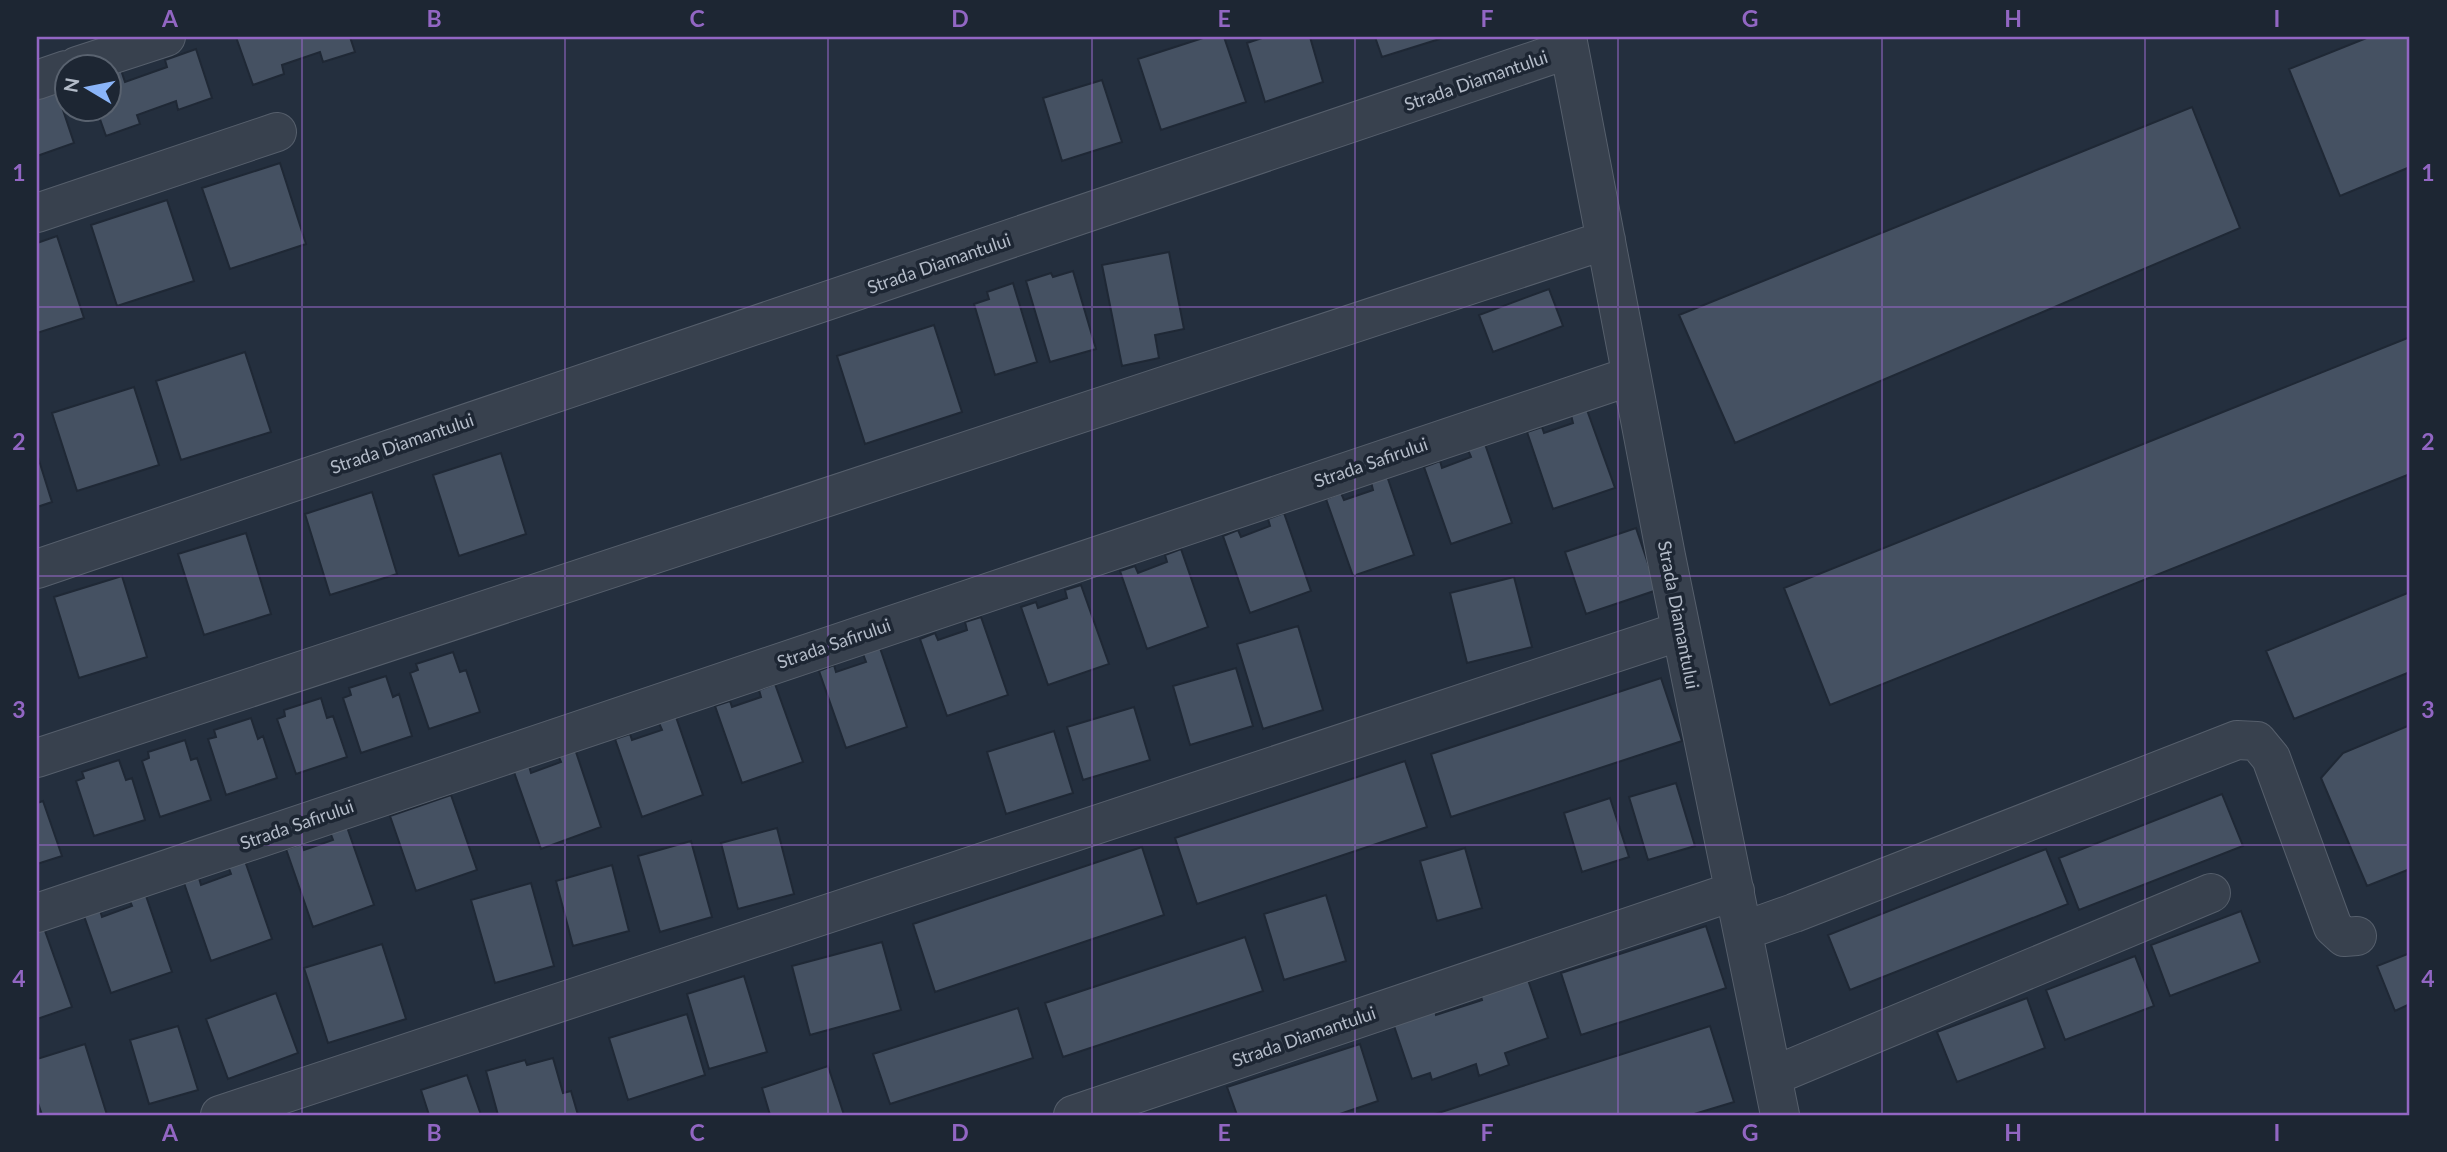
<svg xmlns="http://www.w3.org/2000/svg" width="2447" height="1152" viewBox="0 0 2447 1152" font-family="Lato,sans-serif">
<rect width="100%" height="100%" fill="#242f3e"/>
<path fill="#455162" stroke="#1f2835" stroke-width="2" d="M236,37h114l5,15 -32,10 -3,-10 -38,13 2,9 -31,11z
M1206,37h18l22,65 -85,28 -23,-71z
M1265,37h45l13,45 -58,20 -18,-59z
M1375,37h71l-64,20z
M2369,37h41v130l-70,29 -51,-127z
M196,49l16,49 -34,12 -2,-9 -39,14 3,9 -34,12 -10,-28h12v-34l13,-4 4,12 42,-15 -2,-7z
M1102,80l20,62 -60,19 -19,-63z
M55,86l19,57 -37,13v-63z
M2192,107l48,121 -505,215 -56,-128z
M280,163l26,81 -76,25 -28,-81z
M167,200l27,81 -77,25 -26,-81z
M57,236l27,82 -47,15v-90z
M1169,252l15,77 -29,6 4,23 -37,8 -20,-101z
M1073,271l23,78 -46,13 -24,-81 25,-8 2,4z
M1013,283l24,79 -42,13 -21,-71 15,-5 -2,-7z
M1549,289l14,37 -70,26 -14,-37z
M934,325l28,87 -97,32 -28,-88z
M2410,337v137l-580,231 -46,-117z
M245,352l26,80 -90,28 -25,-79z
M134,387l25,78 -82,26 -25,-78z
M1587,410l28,78 -62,21 -26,-77 15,-5 2,6 29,-10 -2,-8z
M1485,444l27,79 -61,21 -27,-77 16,-6 2,7 29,-11 -3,-7z
M501,453l25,81 -67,22 -26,-81z
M37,454l15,48 -15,5z
M1387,476l27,79 -61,21 -27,-77 15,-6 3,7 29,-10 -2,-8z
M372,492l25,82 -67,21 -25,-81z
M1284,513l27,78 -61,22 -27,-77 15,-6 3,7 29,-11 -2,-7z
M1636,528l21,62 -71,24 -21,-62z
M246,533l25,81 -67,21 -26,-81z
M1181,549l27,78 -61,22 -27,-78 15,-5 3,7 29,-11 -2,-7z
M122,576l25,81 -68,21 -25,-81z
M1514,577l18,70 -65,16 -17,-70z
M1081,585l28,79 -61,21 -27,-78 15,-5 2,6 29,-10 -2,-8z
M2410,592v80l-116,47 -28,-68z
M981,617l27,78 -61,21 -27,-77 15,-6 3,7 29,-10 -2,-8z
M1298,626l25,84 -60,19 -26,-85z
M880,648l27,79 -61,21 -27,-77 15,-6 2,7 30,-10 -3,-8z
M453,652l7,20 6,-2 14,42 -51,17 -19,-56 8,-3 -2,-6z
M1236,668l17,58 -63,19 -17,-59z
M386,676l7,21 6,-3 13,42 -51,17 -18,-55 8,-3 -2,-7z
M1661,678l21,63 -231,76 -20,-63z
M775,684l28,78 -61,21 -27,-77 15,-5 2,6 29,-10 -2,-7z
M321,698l6,20 6,-2 14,41 -51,17 -19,-55 8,-3 -1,-6z
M1134,707l16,53 -67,20 -16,-53z
M676,717l27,78 -61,22 -27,-78 15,-5 2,6 30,-10 -3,-7z
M251,718l7,21 5,-3 14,42 -51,17 -18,-56 8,-2 -2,-7z
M2410,725v144l-43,17 -46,-108 22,-25z
M1054,731l19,62 -67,21 -19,-62z
M185,740l6,20 6,-2 14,42 -51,17 -18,-56 7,-3 -1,-6z
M575,749l26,78 -60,22 -27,-77 15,-6 2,7 30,-11 -3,-7z
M119,760l7,20 6,-2 13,42 -51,16 -18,-55 8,-3 -2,-6z
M1405,761l22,66 -230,77 -22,-66z
M1676,783l19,63 -47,14 -19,-63z
M2222,794l21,52 -164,64 -20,-52z
M451,795l26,75 -61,21 -26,-75z
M1610,798l19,59 -47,15 -18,-59z
M43,801l19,55 -25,8v-61z
M347,827l27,78 -61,22 -27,-78 16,-5 2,6 29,-10 -3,-8z
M777,828l17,66 -56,15 -17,-66z
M691,841l21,76 -52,15 -22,-76z
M1142,847l22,68 -229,77 -22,-68z
M1465,848l17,60 -45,13 -17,-60z
M2046,849l22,55 -218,86 -22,-55z
M245,861l27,78 -61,22 -27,-78 15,-5 2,7 30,-11 -3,-8z
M612,865l17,66 -56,15 -17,-65z
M531,883l23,83 -59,17 -24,-83z
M145,893l27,79 -61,21 -27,-77 16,-6 2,7 30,-11 -3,-7z
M1326,895l20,66 -62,19 -20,-66z
M2241,911l19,51 -90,34 -19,-51z
M1706,926l20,62 -145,47 -20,-62z
M44,928l28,79 -35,12v-88z
M1245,937l18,54 -200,66 -18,-54z
M882,942l19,68 -91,25 -18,-69z
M382,944l24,75 -78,24 -24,-75z
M2410,953v51l-15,7 -18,-45z
M2135,956l19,50 -89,34 -19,-50z
M744,976l23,76 -58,17 -22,-75z
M1527,977l21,61 -43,15 4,12 -30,11 -3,-12 -44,16 -2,-7 -18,6 -19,-56 42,-14 1,6 46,-15 -2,-7z
M276,993l22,60 -70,26 -22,-60z
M2027,998l18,50 -88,34 -20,-50z
M1018,1008l15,50 -143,46 -17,-50z
M687,1014l18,61 -77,25 -19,-62z
M178,1026l20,64 -49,14 -19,-64z
M1710,1026l24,76 -43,13h-259z
M85,1044l22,71h-65l-5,-15v-41z
M1360,1044l18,57 -41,14h-100l-10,-28z
M553,1058l10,35 8,-2 7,24h-80l-12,-44 39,-11 2,5z
M828,1066l16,49h-74l-8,-27z
M467,1075l14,40h-52l-8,-25z"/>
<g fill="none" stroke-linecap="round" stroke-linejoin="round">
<g stroke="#565f6c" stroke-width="40">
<path id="minor" d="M1567,37l99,519 114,559
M77,66l89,-29
M37,80l29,-10
M37,213l240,-81
M37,569l1532,-520
M37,758l1569,-518
M37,913l1594,-537
M1743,931l51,-18 443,-173 20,1 14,17 62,169 11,10 13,-1
M1773,1076l438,-183
M220,1115l1461,-484
M1073,1115l662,-224"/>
</g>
<use href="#minor" stroke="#38414e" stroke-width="38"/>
</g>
<path fill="none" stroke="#9266c3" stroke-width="2" stroke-opacity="0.55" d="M302,37v1078M565,37v1078M828,37v1078M1092,37v1078M1355,37v1078M1618,37v1078M1882,37v1078M2145,37v1078M37,307h2373M37,576h2373M37,845h2373"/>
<g text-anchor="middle" stroke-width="7" stroke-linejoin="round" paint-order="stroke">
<g font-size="18" fill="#b4bcc9" stroke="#1d2633">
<text transform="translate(1476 81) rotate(-19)" y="6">Strada Diamantului</text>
<text transform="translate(939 264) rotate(-19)" y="6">Strada Diamantului</text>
<text transform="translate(402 444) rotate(-19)" y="6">Strada Diamantului</text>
<text transform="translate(1371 463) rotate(-19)" y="6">Strada Safirului</text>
<text transform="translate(1678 615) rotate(79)" y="6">Strada Diamantului</text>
<text transform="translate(834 644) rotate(-19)" y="6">Strada Safirului</text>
<text transform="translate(297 825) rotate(-19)" y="6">Strada Safirului</text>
<text transform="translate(1304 1037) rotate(-19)" y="6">Strada Diamantului</text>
</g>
</g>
<rect width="2447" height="1152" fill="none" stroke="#1d2633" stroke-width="77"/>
<g transform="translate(88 88) rotate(280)"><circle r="33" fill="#1d2633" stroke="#59626f" stroke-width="2"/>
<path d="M0-5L12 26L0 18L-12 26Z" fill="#8ab4f8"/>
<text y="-10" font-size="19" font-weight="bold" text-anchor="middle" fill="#b4bcc9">N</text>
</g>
<rect x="38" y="38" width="2370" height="1076" fill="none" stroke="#9266c3" stroke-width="2.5"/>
<g font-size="23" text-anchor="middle" font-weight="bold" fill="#9266c3">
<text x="170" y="27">A</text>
<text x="434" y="27">B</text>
<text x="697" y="27">C</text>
<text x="960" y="27">D</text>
<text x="1224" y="27">E</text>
<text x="1487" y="27">F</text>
<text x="1750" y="27">G</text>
<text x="2013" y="27">H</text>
<text x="2277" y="27">I</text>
<text x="19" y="181">1</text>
<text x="2428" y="181">1</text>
<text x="19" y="450">2</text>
<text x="2428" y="450">2</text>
<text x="19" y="718">3</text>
<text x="2428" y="718">3</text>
<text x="19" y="987">4</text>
<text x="2428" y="987">4</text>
<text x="170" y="1141">A</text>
<text x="434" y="1141">B</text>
<text x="697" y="1141">C</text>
<text x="960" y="1141">D</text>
<text x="1224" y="1141">E</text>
<text x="1487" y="1141">F</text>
<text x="1750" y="1141">G</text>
<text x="2013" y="1141">H</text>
<text x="2277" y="1141">I</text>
</g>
</svg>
